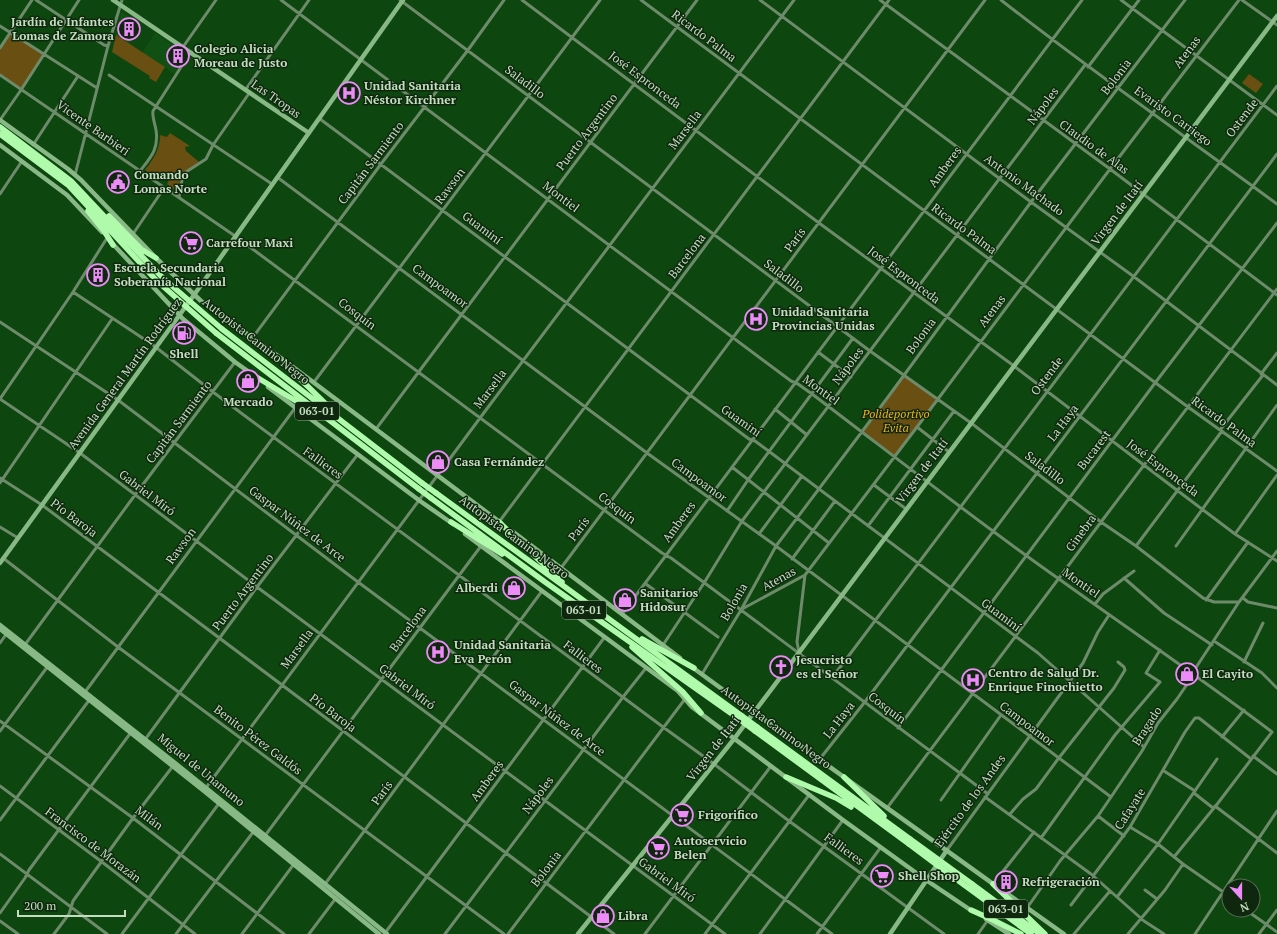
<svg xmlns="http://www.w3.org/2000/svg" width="1277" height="934" viewBox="0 0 1277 934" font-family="'PT Serif',serif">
<rect width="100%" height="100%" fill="#0e460f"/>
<path fill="#105012" d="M122,12l19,12 -12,20 -13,-9 5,-22z
M155,33l33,22 -13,19 -33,-21z"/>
<path fill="#6a4f12" d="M10,33l34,22 -23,35 -21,-15v-27z
M116,35l49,32 -9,15 -7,-4 1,-2 -38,-24z
M1249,74l14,10 -7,9 -14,-10z
M170,133l20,13 -5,1 1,4 13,11 -15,10 -8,19 -9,-7 3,-6 -9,-6 -4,6 -12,-8c9,-12 15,-20 15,-35l7,2z
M904,375l34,24 -43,57 -33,-24z"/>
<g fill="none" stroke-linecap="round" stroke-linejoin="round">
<path stroke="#6d8b6b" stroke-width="3" d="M36,0l68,45 4,1
M281,0l510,381 7,3 14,10c82,62 163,126 247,185 71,51 143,100 213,153l-54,71 -44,54
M400,0l470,351 101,72 130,99 35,24 67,52 11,4h25
M522,0l297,223 195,143 164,125 57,43 42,27
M641,0l547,407 89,64
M760,0l271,202 102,74 144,109
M880,0l230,169 167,126
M1001,0c90,71 184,136 276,204
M1121,0l156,115
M1242,0l35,25
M0,26l97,62
M183,47l33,-47
M0,48l32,-48
M1088,67l51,-67
M0,75l235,161 427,317 9,5 317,236
M109,75l163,109
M246,89l63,-89
M320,119l429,320 6,2 283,212 106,94
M0,120l21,-30 58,-90
M33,145l45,-69
M140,171c11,-14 19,-22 16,-41 -1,-7 -4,-12 -3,-19l37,-58
M75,175l33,-129 14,-46
M277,177l370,276 129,93 335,251
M0,194l22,-33
M179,197l3,-17 4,-8 20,-13 7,-14 37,-53
M133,234l31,-46
M73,292l80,53 60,47 450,335 51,37 75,57 155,113
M0,322l118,78 240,182 474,352
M253,337l128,-173 87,-114 36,-50
M818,352l33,25
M1261,374l16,-21
M314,382l286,-382
M0,399l80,54 177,134 468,347
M0,399l73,-107 34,-54
M775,409l32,26
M917,427l32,25
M376,429l321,-429
M1220,430l43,-55
M732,467l97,76
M0,478l42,27 572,429
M0,483l112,-164
M874,485l32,24
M727,511l21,-31 105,-142
M499,522l390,-522
M868,526l86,-115
M0,527l18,11
M759,534l43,-58
M1235,534l42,-59
M1136,546l86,-115
M1176,546l101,-141
M3,558l115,89 386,287
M792,559l43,-58
M561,568l424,-568
M1124,578l40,35 48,32
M646,584l72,53
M1243,598l5,4 29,6
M1206,600l42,-58
M1095,604l8,-10 31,-23
M742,609l63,-34 112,-148 193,-258 129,-169
M622,614l460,-614
M1214,641l48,32 15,15
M0,643l7,-10
M663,645l41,-62 38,-62 343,-456
M24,646l111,-151 100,-133
M799,652l-2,-10 8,-67
M1244,662l19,-39
M702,674l39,-64 35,-64 112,-149 143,-195 154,-202
M832,678l445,-592
M85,692l210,-284
M0,721l133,97 151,116
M898,728l257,-345 122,-160
M0,731l48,-65
M1222,737l22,-27
M144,741l113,-154 101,-133
M1253,756l24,18
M819,760l45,-57 413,-549
M1164,771l31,20
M0,786l102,76 93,72
M205,789l275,-371 314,-418
M1194,793l19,15
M985,797l106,77 53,47 20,13
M941,800l60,-85
M1215,806l62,47
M887,808l214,-286 176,-233
M1010,814l13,-15 13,-10 22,-30 56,-71 11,-18 -1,-3 -6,-5
M1098,816l26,20
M0,820l90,-121
M1130,827l28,17 25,20 46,32
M264,837l217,-291
M1041,838l74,-103 45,-53 -14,-9 14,-23
M947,850l136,-187 15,-31 11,-17
M0,854l107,80
M325,884l217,-293
M993,884l41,-52
M1145,890l12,9
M1117,897l41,-53 59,-85
M1071,905l59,-78 55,-95 10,-14h4l52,41
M1027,908l33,-47 38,-45 13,-19 31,-46 16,-28 19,-24 13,-19 5,-11 44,-67 38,-51
M1246,910l31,22
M0,913l25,-35 4,-8 103,-139
M0,921l18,13
M385,933l219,-295
M54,934l15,-20 4,-13 60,-83 40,-52
M122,934l98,-132
M176,934l78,-103
M242,934l52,-70
M309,934l27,-36
M445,934l178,-237 23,-29
M508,934l177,-235
M645,934l126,-168
M705,934l104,-139
M760,934l83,-114
M817,934l64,-87
M978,934l10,-14
M1074,934l36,-43
M1128,934l37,-44 18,-26
M1195,934l82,-123
M1259,934l18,-24"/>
<path stroke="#88b885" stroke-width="4.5" d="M113,0l196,133
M0,120l68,49 13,11 75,78 45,43 84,60 216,162
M0,145l67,50 35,37
M111,242l72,77 52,43 21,15
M268,387l152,114 33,23
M512,531l168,127
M465,534l213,157 14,16 151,113 83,60 46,31
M0,563l194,-268 209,-295
M0,625l175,138 212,171
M0,629l204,162 175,143
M692,667c100,74 203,146 304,219
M1002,890l62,44
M986,919l23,15
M578,934l156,-195 543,-723
M890,934l57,-84"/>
<path stroke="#affbab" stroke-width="5.5" d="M0,127l71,54 79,84 14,14
M0,134l68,51 88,95
M88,211l16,20 9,14
M109,216l32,33 15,9
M222,329l200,154
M216,333l203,156
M285,361l8,11 39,38
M253,375l58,35
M436,493l306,223
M431,498l114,84 194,137
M451,522l51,32
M499,522l63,60
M642,639l52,29
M632,647l51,45 18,21
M757,727l153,112
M755,731l154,113
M786,777l50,21 15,9
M844,777l40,39
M937,865l94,69
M972,884l68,50
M993,884l52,50
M971,910l22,10 28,14"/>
<path stroke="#affbab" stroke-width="5.5" d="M164,279l58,50
M156,280l60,53
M422,483l14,10
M419,489l12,9
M742,716l15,11
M739,719l16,12
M910,839l62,45
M909,844l28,21"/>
</g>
<defs>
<g id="building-ring" transform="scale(1.15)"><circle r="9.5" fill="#10270f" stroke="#ed8cf9" stroke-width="1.5"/><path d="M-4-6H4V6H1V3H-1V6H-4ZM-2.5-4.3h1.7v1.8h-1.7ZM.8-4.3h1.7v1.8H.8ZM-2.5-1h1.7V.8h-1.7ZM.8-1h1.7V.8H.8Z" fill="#ed8cf9"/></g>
<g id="hospital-ring" transform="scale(1.15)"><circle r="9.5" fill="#10270f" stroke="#ed8cf9" stroke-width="1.5"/><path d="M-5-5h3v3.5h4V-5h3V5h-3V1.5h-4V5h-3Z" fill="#ed8cf9"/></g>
<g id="civic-ring" transform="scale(1.15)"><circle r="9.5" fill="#10270f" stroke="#ed8cf9" stroke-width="1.5"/><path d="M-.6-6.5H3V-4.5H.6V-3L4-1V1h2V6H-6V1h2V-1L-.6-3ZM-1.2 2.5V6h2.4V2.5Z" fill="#ed8cf9"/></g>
<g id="supermarket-ring" transform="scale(1.15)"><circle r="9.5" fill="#10270f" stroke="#ed8cf9" stroke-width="1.5"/><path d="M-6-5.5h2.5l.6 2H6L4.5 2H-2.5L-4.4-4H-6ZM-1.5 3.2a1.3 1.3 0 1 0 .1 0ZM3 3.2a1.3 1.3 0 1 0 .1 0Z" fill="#ed8cf9"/></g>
<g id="fuel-ring" transform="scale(1.15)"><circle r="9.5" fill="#10270f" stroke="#ed8cf9" stroke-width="1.5"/><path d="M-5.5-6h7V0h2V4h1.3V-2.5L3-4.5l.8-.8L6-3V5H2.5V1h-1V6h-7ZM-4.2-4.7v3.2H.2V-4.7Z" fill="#ed8cf9"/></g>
<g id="shop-ring" transform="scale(1.15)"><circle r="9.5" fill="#10270f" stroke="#ed8cf9" stroke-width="1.5"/><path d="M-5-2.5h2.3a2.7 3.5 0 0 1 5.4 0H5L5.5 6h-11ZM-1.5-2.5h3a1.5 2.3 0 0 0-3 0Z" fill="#ed8cf9"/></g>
<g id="church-ring" transform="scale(1.15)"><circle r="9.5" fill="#10270f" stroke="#ed8cf9" stroke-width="1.5"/><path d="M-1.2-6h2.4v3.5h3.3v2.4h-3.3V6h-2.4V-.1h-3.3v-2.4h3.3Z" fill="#ed8cf9"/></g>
</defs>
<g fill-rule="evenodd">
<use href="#building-ring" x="129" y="29"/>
<use href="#building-ring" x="178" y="56"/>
<use href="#hospital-ring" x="349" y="93"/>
<use href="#civic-ring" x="118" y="182"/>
<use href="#supermarket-ring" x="191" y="243"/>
<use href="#building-ring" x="98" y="275"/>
<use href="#hospital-ring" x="756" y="319"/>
<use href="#fuel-ring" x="184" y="333"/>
<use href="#shop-ring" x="248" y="381"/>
<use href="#shop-ring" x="438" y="462"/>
<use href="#shop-ring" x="514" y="588"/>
<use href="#shop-ring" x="625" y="600"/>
<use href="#hospital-ring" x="438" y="652"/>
<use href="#church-ring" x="781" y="667"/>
<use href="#shop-ring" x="1187" y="674"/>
<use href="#hospital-ring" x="973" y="680"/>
<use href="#supermarket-ring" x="682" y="815"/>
<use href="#supermarket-ring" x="658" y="848"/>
<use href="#supermarket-ring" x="882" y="876"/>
<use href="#building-ring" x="1006" y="882"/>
<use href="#shop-ring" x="603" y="916"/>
</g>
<g text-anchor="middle" stroke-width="3" stroke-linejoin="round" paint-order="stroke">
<g fill="#10270f" stroke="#8da78a" stroke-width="1">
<rect x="295" y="402" width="44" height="18" rx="3"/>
<rect x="562" y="601" width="44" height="18" rx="3"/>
<rect x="984" y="900" width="44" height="18" rx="3"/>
</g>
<g font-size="11" font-weight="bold" fill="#c2debf">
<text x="317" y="415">063-01</text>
<text x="584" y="614">063-01</text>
<text x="1006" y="913">063-01</text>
</g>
<g font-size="12" font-weight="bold" fill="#c2debf" stroke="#10270f" text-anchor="start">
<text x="114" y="26" text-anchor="end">Jardín de Infantes<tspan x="114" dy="14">Lomas de Zamora</tspan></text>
<text x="194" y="53">Colegio Alicia<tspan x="194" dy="14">Moreau de Justo</tspan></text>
<text x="364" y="90">Unidad Sanitaria<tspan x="364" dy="14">Néstor Kirchner</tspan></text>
<text x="134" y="179">Comando<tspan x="134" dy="14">Lomas Norte</tspan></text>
<text x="206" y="247">Carrefour Maxi</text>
<text x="114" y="272">Escuela Secundaria<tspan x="114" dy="14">Soberanía Nacional</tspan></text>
<text x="772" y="316">Unidad Sanitaria<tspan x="772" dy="14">Provincias Unidas</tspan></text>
<text x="184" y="358" text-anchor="middle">Shell</text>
<text x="248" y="406" text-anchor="middle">Mercado</text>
<text x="454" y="466">Casa Fernández</text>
<text x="498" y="592" text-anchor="end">Alberdi</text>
<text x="640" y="597">Sanitarios<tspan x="640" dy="14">Hidosur</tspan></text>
<text x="454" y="649">Unidad Sanitaria<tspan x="454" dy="14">Eva Perón</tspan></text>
<text x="796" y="664">Jesucristo<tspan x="796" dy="14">es el Señor</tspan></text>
<text x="988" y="677">Centro de Salud Dr.<tspan x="988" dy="14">Enrique Finochietto</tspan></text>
<text x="1202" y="678">El Cayito</text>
<text x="698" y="819">Frigorifico</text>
<text x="674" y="845">Autoservicio<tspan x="674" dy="14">Belen</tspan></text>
<text x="898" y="880">Shell Shop</text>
<text x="1022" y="886">Refrigeración</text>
<text x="618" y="920">Libra</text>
</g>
<g font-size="12" fill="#c2debf" stroke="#10270f">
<text transform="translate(704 36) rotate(37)" y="4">Ricardo Palma</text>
<text transform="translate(1187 52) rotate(-53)" y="4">Atenas</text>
<text transform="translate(1116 77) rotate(-53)" y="4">Bolonia</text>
<text transform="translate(645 80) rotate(37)" y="4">José Espronceda</text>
<text transform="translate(525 82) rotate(37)" y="4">Saladillo</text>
<text transform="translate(276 99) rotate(35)" y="4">Las Tropas</text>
<text transform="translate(1043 106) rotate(-53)" y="4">Nápoles</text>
<text transform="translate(1173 116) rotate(36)" y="4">Evaristo Carriego</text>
<text transform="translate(1242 118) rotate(-53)" y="4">Ostende</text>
<text transform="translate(93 128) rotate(35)" y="4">Vicente Barbieri</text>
<text transform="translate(685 130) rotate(-53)" y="4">Marsella</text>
<text transform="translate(587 132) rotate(-53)" y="4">Puerto Argentino</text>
<text transform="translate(1094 147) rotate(36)" y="4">Claudio de Alas</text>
<text transform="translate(371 163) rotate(-53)" y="4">Capitán Sarmiento</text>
<text transform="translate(945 167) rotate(-54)" y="4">Amberes</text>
<text transform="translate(1024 185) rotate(36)" y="4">Antonio Machado</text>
<text transform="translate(450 186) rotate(-53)" y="4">Rawson</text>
<text transform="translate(561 197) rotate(37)" y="4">Montiel</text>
<text transform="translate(1117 213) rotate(-53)" y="4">Virgen de Itatí</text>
<text transform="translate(482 228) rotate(37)" y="4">Guaminí</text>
<text transform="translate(964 229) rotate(36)" y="4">Ricardo Palma</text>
<text transform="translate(795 240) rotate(-54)" y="4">París</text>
<text transform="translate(687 256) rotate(-53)" y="4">Barcelona</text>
<text transform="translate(904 275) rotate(37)" y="4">José Espronceda</text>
<text transform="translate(784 276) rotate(37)" y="4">Saladillo</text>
<text transform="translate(440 286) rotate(36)" y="4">Campoamor</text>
<text transform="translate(992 311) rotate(-53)" y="4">Atenas</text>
<text transform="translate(357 314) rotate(37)" y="4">Cosquín</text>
<text transform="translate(921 336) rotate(-54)" y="4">Bolonia</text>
<text transform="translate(256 341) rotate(38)" y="4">Autopista Camino Negro</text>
<text transform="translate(848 366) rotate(-53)" y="4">Nápoles</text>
<text transform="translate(125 374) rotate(-54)" y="4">Avenida General Martín Rodríguez</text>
<text transform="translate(1047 376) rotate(-53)" y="4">Ostende</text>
<text transform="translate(490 389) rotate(-53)" y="4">Marsella</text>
<text transform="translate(821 390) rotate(36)" y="4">Montiel</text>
<text transform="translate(741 421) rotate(35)" y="4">Guaminí</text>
<text transform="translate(179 422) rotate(-53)" y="4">Capitán Sarmiento</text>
<text transform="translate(1224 422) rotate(36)" y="4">Ricardo Palma</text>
<text transform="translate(1063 423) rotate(-53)" y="4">La Haya</text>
<text transform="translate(1094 450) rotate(-53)" y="4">Bucarest</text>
<text transform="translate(323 463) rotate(36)" y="4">Fallieres</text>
<text transform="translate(1045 468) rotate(37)" y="4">Saladillo</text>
<text transform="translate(1163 468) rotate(37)" y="4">José Espronceda</text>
<text transform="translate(922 471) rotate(-53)" y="4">Virgen de Itatí</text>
<text transform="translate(699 480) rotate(36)" y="4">Campoamor</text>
<text transform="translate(147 493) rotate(37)" y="4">Gabriel Miró</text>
<text transform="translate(617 508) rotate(37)" y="4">Cosquín</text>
<text transform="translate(74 518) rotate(37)" y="4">Pío Baroja</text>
<text transform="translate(679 522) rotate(-54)" y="4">Amberes</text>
<text transform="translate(297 524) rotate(37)" y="4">Gaspar Núñez de Arce</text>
<text transform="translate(579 529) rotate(-53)" y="4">París</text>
<text transform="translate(1081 533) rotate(-54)" y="4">Ginebra</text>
<text transform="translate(514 537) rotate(36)" y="4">Autopista Camino Negro</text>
<text transform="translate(181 546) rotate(-54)" y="4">Rawson</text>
<text transform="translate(779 579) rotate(-29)" y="4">Atenas</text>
<text transform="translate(1081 583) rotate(35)" y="4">Montiel</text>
<text transform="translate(243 592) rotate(-53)" y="4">Puerto Argentino</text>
<text transform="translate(734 602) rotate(-60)" y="4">Bolonia</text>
<text transform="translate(1001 615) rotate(37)" y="4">Guaminí</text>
<text transform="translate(408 629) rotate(-54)" y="4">Barcelona</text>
<text transform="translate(297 649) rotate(-54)" y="4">Marsella</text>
<text transform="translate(583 657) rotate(37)" y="4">Fallieres</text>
<text transform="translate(407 687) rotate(37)" y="4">Gabriel Miró</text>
<text transform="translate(887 708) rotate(37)" y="4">Cosquín</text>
<text transform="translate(333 713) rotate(37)" y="4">Pío Baroja</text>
<text transform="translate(557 718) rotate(37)" y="4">Gaspar Núñez de Arce</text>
<text transform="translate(839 720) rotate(-52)" y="4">La Haya</text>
<text transform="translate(1027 724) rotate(37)" y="4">Campoamor</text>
<text transform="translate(1147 726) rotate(-57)" y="4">Bragado</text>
<text transform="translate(776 727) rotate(36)" y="4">Autopista Camino Negro</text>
<text transform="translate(258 740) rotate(37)" y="4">Benito Pérez Galdós</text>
<text transform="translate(713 749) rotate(-52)" y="4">Virgen de Itatí</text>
<text transform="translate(201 770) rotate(39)" y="4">Miguel de Unamuno</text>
<text transform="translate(487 781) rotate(-54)" y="4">Amberes</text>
<text transform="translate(382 793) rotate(-54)" y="4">París</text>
<text transform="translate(538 795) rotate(-53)" y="4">Nápoles</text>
<text transform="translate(970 801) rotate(-54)" y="4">Ejército de los Andes</text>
<text transform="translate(1130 809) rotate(-58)" y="4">Cafayate</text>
<text transform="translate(149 818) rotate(37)" y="4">Milán</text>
<text transform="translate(93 845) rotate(37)" y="4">Francisco de Morazán</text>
<text transform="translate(844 849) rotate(36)" y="4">Fallieres</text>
<text transform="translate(546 869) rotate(-53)" y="4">Bolonia</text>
<text transform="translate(667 880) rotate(36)" y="4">Gabriel Miró</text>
</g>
<g font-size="12" font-style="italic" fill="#efb318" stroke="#10270f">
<text x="896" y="418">Polideportivo<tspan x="896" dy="14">Evita</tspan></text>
</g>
</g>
<g transform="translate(1241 898) rotate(159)"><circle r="19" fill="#10270f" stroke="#577055"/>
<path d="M0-3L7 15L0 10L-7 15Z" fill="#ed8cf9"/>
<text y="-6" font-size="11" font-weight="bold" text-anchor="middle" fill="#c2debf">N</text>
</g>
<path d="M18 910v6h107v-6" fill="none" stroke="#c2debf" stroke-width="2"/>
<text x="24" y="910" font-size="12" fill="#c2debf" stroke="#10270f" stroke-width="3" paint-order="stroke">200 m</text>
</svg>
